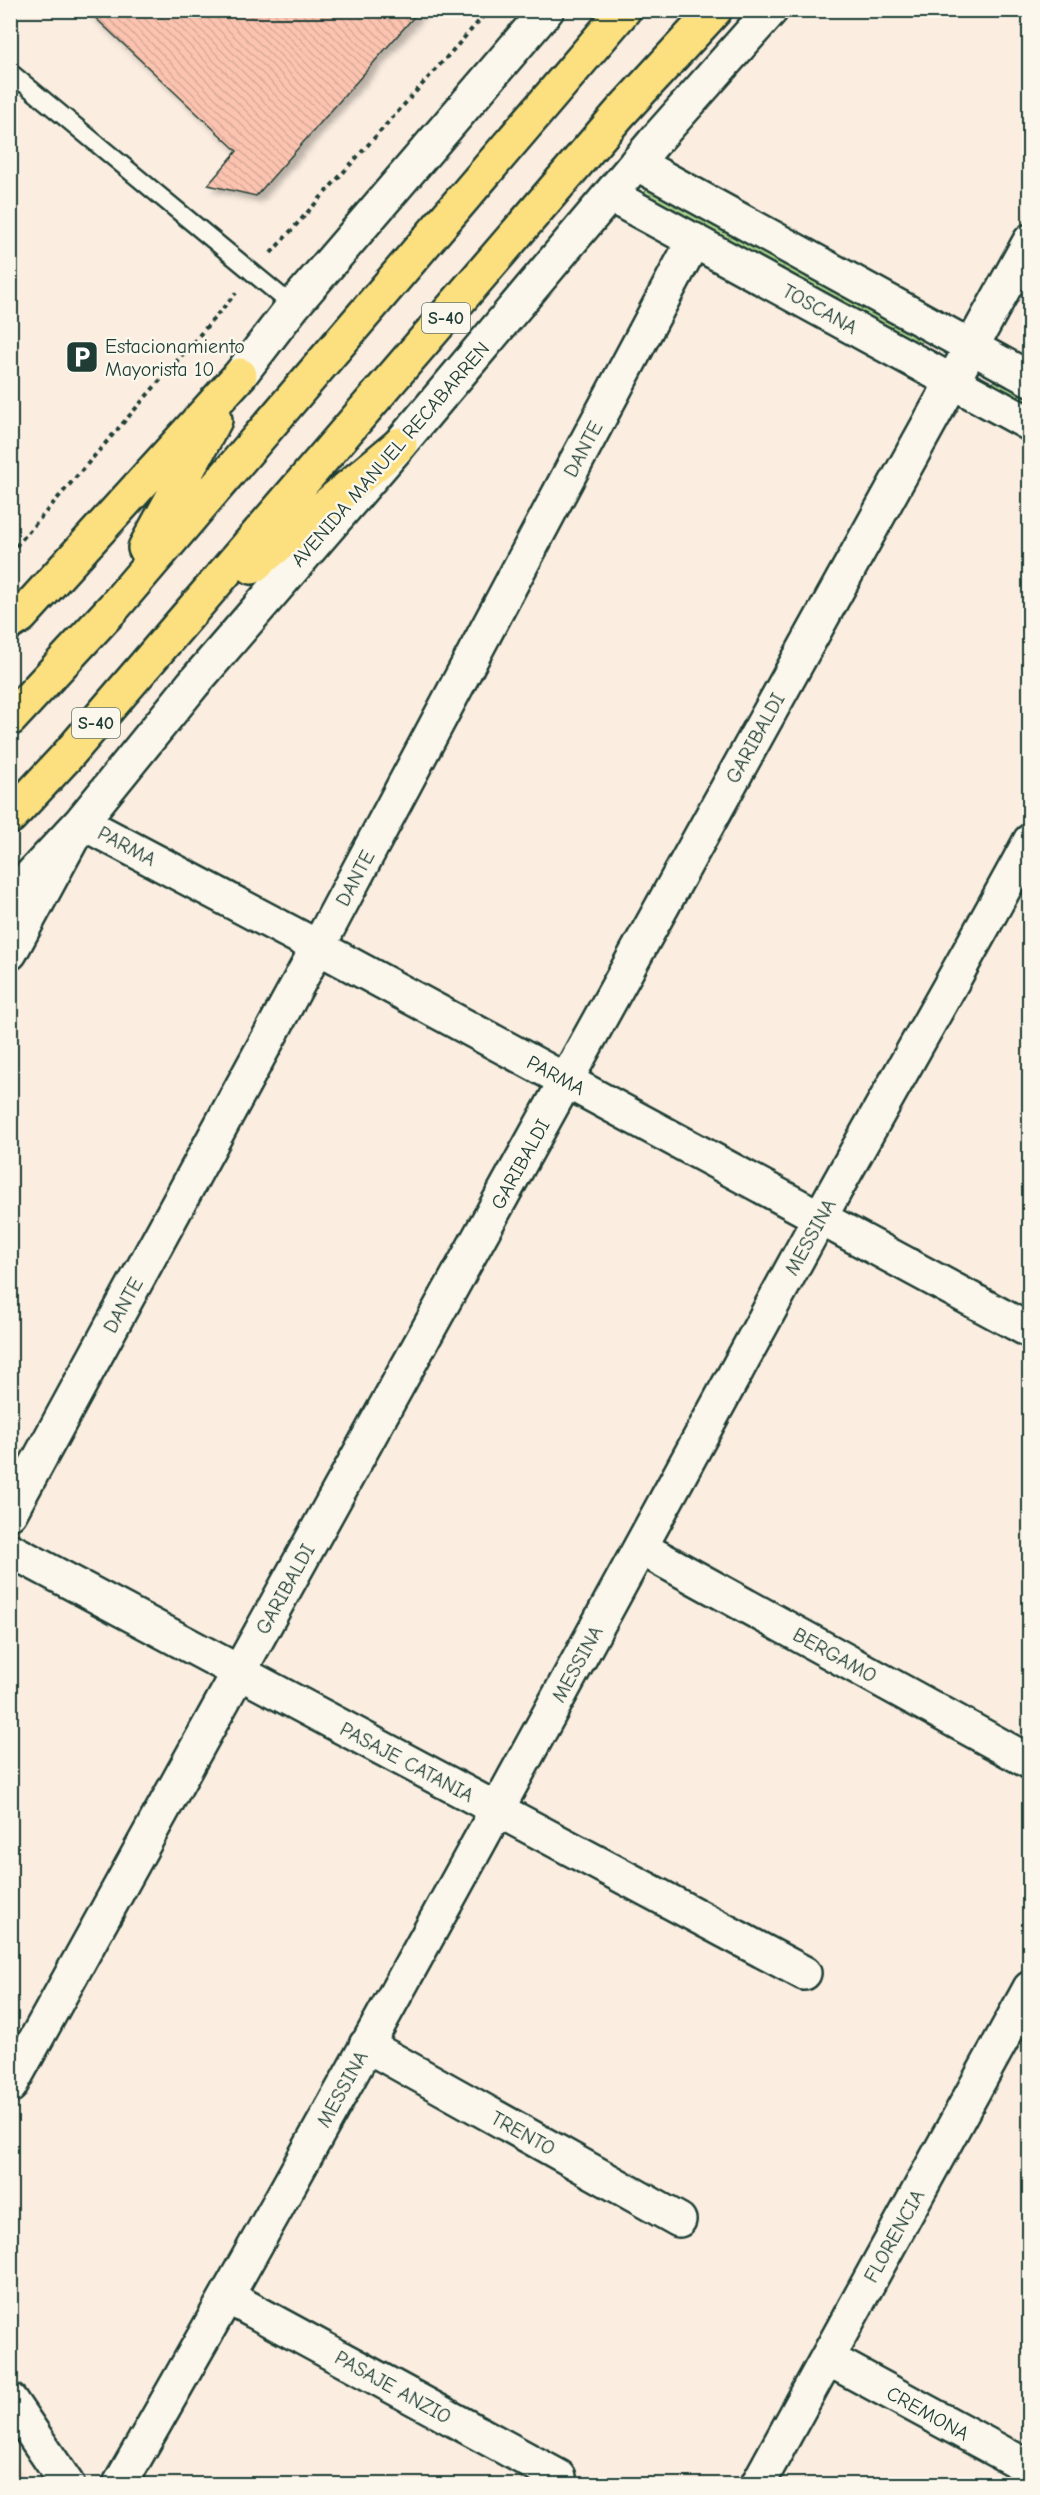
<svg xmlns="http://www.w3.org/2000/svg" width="1040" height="2495" viewBox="0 0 1040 2495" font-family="'Comic Neue',sans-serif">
<defs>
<pattern id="grass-dots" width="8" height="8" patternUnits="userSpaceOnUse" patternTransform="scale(1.5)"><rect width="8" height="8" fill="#b5d993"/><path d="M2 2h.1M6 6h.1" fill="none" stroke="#9bbb7f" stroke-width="1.8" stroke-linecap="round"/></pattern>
<pattern id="building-back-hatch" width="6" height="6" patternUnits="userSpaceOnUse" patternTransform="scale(1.5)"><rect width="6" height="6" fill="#fcc4b0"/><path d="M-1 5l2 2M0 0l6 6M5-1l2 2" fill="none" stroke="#d8a998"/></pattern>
<filter id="shadow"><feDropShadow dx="5.5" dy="5.5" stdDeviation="3" flood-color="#0004"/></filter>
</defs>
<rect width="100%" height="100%" fill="#fbede0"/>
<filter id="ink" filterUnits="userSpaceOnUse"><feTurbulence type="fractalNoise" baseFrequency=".0167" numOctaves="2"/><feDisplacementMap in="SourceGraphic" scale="12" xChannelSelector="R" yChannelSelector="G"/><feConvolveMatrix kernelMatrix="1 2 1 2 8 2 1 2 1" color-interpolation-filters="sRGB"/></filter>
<g filter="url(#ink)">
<path fill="#fbe1d2" d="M11,2457l19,27h-19z"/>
<path fill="url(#grass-dots)" stroke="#6a8b64" stroke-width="1.5" d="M648,189l274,151 -3,6 -276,-152z
M996,378l33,19v8l-37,-20z"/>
<path fill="url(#building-back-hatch)" stroke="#1f3d34" stroke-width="1.5" filter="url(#shadow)" d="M87,10h333l-164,186 -48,-11 29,-34z"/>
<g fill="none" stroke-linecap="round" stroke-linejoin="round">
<g stroke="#1f3d34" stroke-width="21">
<path id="lane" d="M10,72l283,234"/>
</g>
<g stroke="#1f3d34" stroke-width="38">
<path id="street" d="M636,163l394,216
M610,195l420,229
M240,375l53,-69 254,-296
M10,898l71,-76 112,-138 207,-240 254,-302 117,-132
M10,953l71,-131 237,125 712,384
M10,1513l308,-566 376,-707
M641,1548l389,214
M10,1550l794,423
M366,2045l313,175
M10,2086l1020,-1845
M228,2297l331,180
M827,2358l203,110
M120,2484c239,-417 468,-841 698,-1263 70,-127 143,-252 212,-380
M758,2484l272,-496"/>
</g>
<g stroke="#1f3d34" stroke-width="38">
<path id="secondary" d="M10,2400l57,84"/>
</g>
<g stroke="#1f3d34" stroke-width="38">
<path id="primary" d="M145,548l70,-128
M252,567l148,-123
M10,623l11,-7 219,-241
M10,719l103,-111 511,-598
M10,817l57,-61 553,-643 95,-103"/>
</g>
<path stroke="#1f3d34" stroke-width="4" stroke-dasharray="4.5 4.5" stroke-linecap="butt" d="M271,253l218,-243
M10,553l226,-260"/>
<use href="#lane" stroke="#fbf7ec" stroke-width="16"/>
<use href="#street" stroke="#fbf7ec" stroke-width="33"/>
<use href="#secondary" stroke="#fbf7ec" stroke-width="33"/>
<use href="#primary" stroke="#fce080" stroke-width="33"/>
</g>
</g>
<defs>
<g id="parking-square" transform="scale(1.725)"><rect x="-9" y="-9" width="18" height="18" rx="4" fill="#1f3d34" stroke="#fbf7ec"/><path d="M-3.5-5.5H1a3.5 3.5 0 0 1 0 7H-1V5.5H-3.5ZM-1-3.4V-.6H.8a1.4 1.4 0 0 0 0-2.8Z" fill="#fff"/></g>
</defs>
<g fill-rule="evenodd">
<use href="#parking-square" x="82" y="357"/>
</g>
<g text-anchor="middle" stroke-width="5" stroke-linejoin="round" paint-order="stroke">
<g fill="#fbf7ec" stroke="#61756b" stroke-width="1.5">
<rect x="422" y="303" width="48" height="30" rx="4.5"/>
<rect x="72" y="708" width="48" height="30" rx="4.5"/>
</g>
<g font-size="18" font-weight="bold" fill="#1f3d34">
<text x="446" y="324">S-40</text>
<text x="96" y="729">S-40</text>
</g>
<g font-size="20" fill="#1f3d34" stroke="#fbf7ec">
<text transform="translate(820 309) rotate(29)" y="7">TOSCANA</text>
<text transform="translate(583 449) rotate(-62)" y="7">DANTE</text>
<text transform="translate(390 454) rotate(-49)" y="7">AVENIDA MANUEL RECABARREN</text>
<text transform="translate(755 738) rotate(-61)" y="7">GARIBALDI</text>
<text transform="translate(127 846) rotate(28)" y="7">PARMA</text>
<text transform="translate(355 878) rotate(-62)" y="7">DANTE</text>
<text transform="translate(556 1075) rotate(28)" y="7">PARMA</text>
<text transform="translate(520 1164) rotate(-61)" y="7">GARIBALDI</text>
<text transform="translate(810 1237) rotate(-61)" y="7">MESSINA</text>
<text transform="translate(123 1305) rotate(-61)" y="7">DANTE</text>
<text transform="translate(285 1589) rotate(-61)" y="7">GARIBALDI</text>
<text transform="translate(835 1655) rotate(29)" y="7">BERGAMO</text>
<text transform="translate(577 1664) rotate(-61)" y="7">MESSINA</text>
<text transform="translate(407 1762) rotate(28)" y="7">PASAJE CATANIA</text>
<text transform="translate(342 2089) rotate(-61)" y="7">MESSINA</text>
<text transform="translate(523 2133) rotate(29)" y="7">TRENTO</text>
<text transform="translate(894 2236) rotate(-61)" y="7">FLORENCIA</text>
<text transform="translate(393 2387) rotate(29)" y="7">PASAJE ANZIO</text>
<text transform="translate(928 2413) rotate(29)" y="7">CREMONA</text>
</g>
<g font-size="20" fill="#1f3d34" stroke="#fbf7ec" text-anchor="start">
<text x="105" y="353">Estacionamiento<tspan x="105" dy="23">Mayorista 10</tspan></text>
</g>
</g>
<rect width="1040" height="2495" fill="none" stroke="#fbf7ec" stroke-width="36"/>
<rect x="18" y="18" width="1004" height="2459" fill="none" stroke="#1f3d34" stroke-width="2" filter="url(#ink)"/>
</svg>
